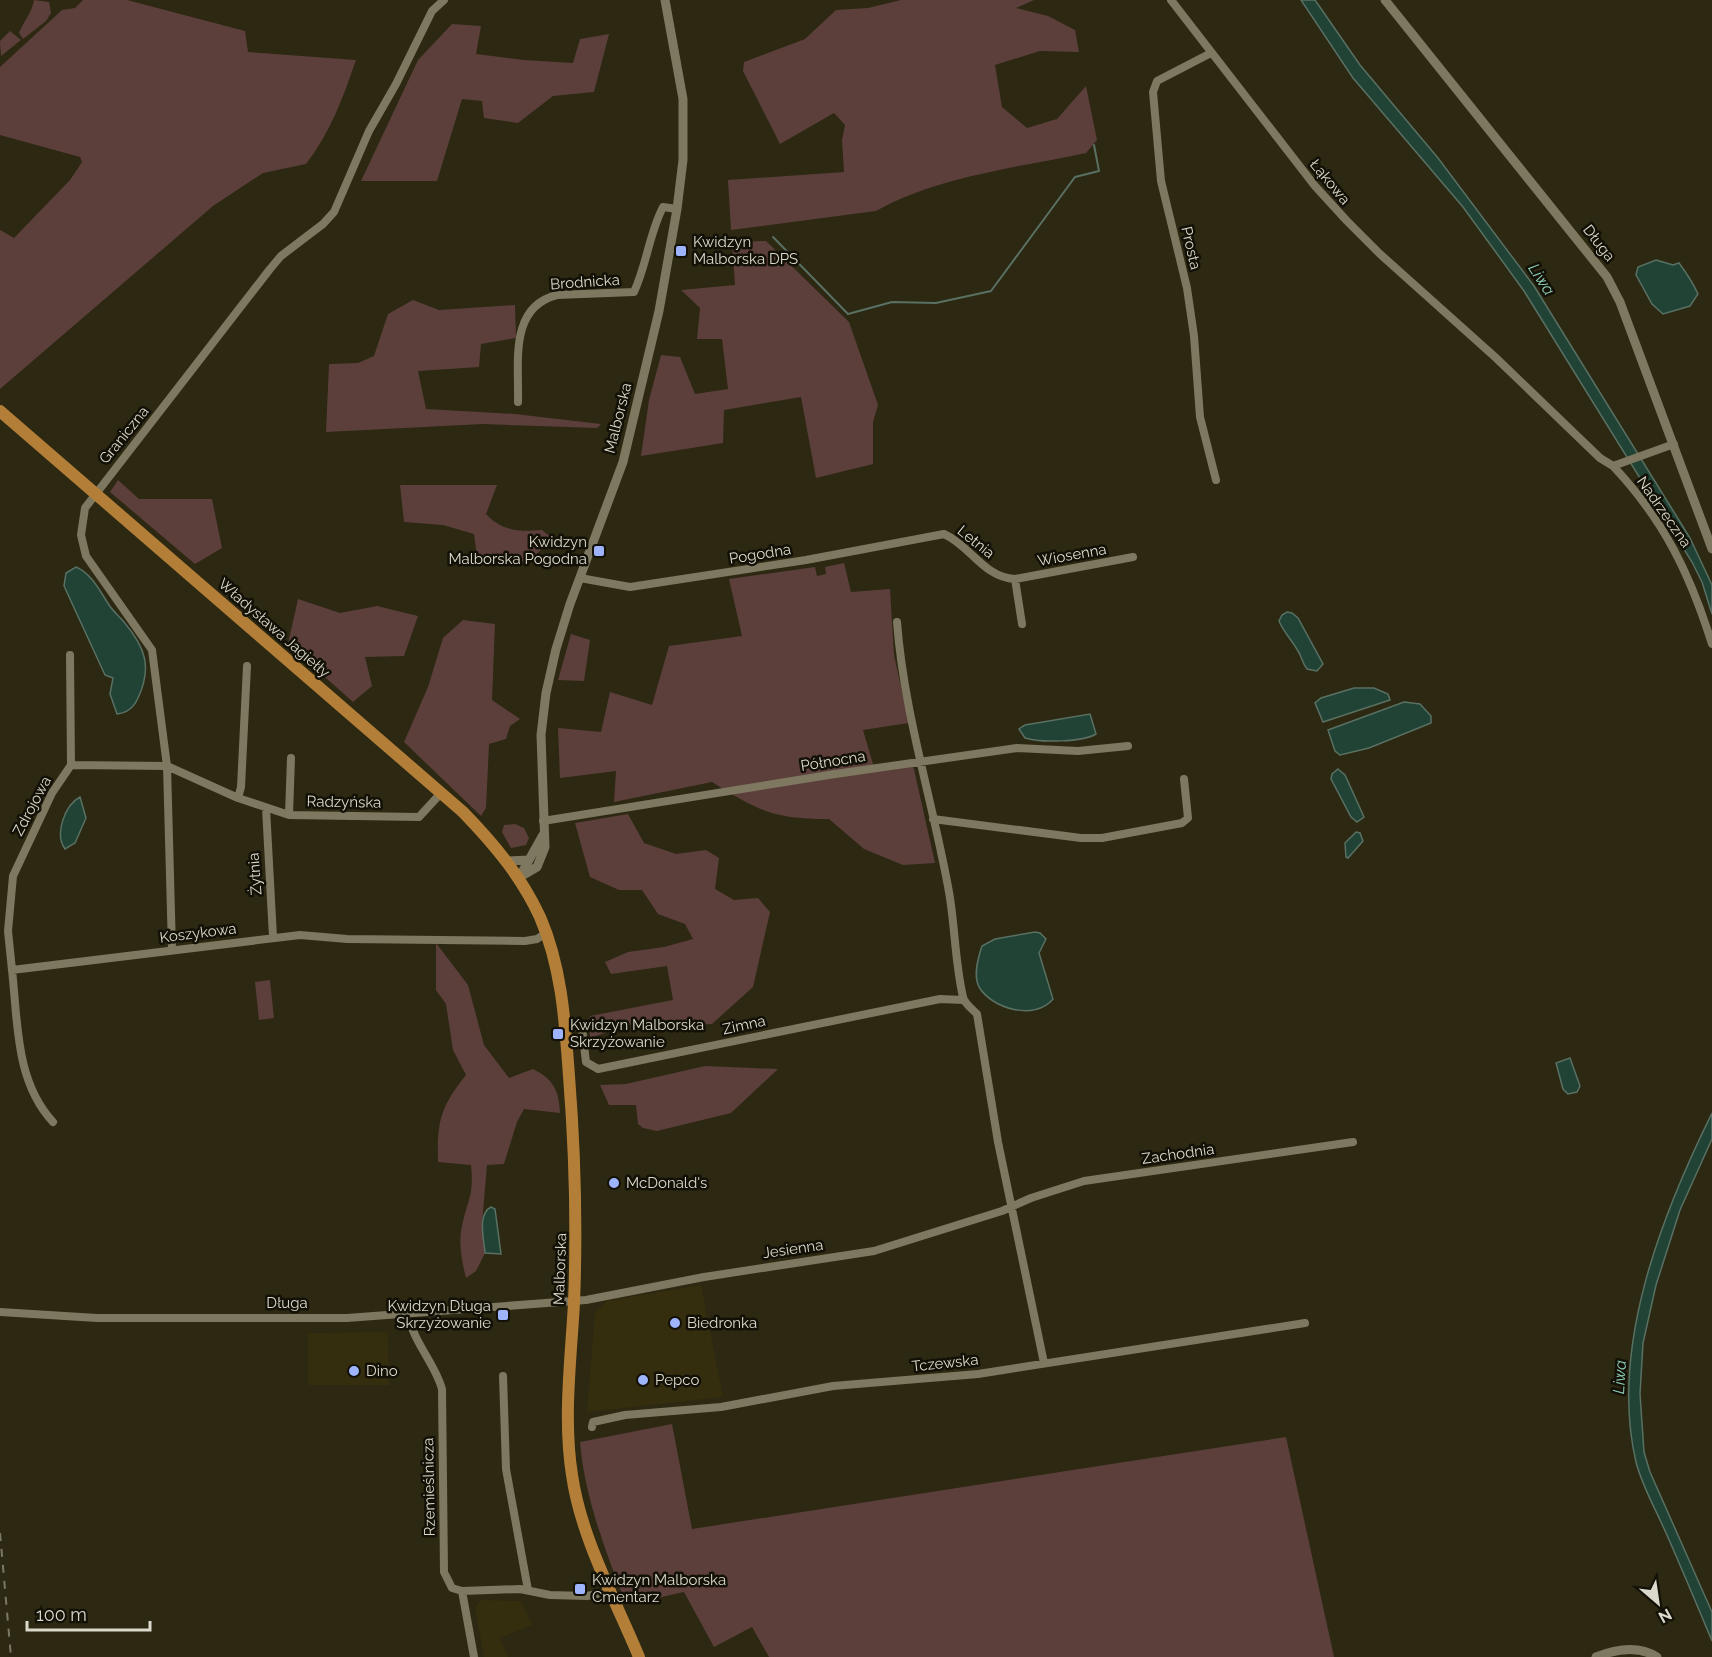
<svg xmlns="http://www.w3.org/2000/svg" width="1712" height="1657" viewBox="0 0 1712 1657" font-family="Raleway,sans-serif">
<rect width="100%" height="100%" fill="#2c2812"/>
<path fill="#342e0f" d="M701,1285l22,112 -136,15 8,-99 12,-12z
M388,1332l1,53h-81v-52z
M481,1600l40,1 11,24 -32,13 8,19h-24l-9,-50z"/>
<path fill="#5c3f3b" d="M34,0l15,2 2,11 -5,8 -23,18 -4,-6c4,-11 13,-20 15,-33z
M83,0h44l118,31 3,21 108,8c-13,38 -26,73 -50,104l-43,9 -50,33 -213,183v-159l14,8 56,-58 12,-18 -2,-5 -80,-22v-68l62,-57 13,-2z
M901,0h133l-18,8 32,8 27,14 4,22 -39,-1 -45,14 7,42 25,21 30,-9 29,-33 11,54 -11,13c-70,15 -147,23 -210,58l-145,19 -3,-50 116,-8 -2,-32 3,-15 -11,-12 -54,31 -37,-73 1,-9 61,-23 31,-29 32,-2z
M452,24l29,2 -5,28 48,6 49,3 7,-24 29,-5 -15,58 -41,4 -35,27 -34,-5 -2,-17 -20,-2 -25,82h-76l57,-121z
M10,31l11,9 -20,16 -1,-15z
M766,241l83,81 29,83 -5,17v42l-57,14 -15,-81 -77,13 -1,33 -82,13 8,-56 12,-45 19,2 15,37 33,-5 -6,-50h-25l3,-31 -19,-18 54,-5 -3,-43z
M413,300l26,10 76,-5 1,33 -35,6 -2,23 -61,4 8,38 89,5 86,10 -4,4 -114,-4 -157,8 3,-68 29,-1 16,-7 14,-42z
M118,480l21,19h73l10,49 -27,16 -85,-72z
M400,485h97l-11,29c16,17 33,18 56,16l10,8 -24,25 -51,-7 -3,-22 -31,-9 -39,-3z
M844,563l7,29 39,-3 4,66 15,68 -46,7 12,41 38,-6 22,98 -32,2 -39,-16 -35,-30c-56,0 -70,-8 -117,-37l-98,20 2,-31 -56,7 -2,-50 43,4 9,-40 42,13 17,-59 73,-10 -13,-57 86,-12 2,9 9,-2 -1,-7z
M298,599l42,14 37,-7 41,10 -14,40 -39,1 7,29 -19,16 -65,-58z
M463,620l32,4 -3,76 28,19 -10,7 -4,13 -17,5 -3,64 -5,8 -77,-74 24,-55 15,-49z
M571,634l19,6 -6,41 -26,-1z
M628,814l16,29 32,11 30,-4 13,8 -4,31 19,11 24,-2 12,14 -17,75 -41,37 -15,1 -30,-5 -42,6 -35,12v-22l83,-16 -6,-34 -56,8 -6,-12 23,-10 36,-5 29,-8 -8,-15 -27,-10 -16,-24h-23l-29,-13 -15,-54z
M515,824l9,4 5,10 -3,7 -15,3 -9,-16 2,-7z
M436,943l32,42 16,60 25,33 24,-9c20,10 26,21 27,44l-36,-4 -7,13 -13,42 -17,1 -5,59 3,29 -9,18 -10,7c-4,-16 -8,-35 -4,-52 6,-28 12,-30 9,-61l-33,-3c-1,-40 2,-55 28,-87l-13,-25 -7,-46 -10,-14z
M270,980l4,38 -15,2 -4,-38z
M705,1066l73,3 -47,44 -74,18 -14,-3 -5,-4 -2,-19h-27l-9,-20 26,-1z
M672,1424l20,105 594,-92 48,220h-565l-17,-30 -38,20 -30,-55 -58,13c-20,-54 -41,-105 -46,-163z"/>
<path fill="#214336" stroke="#597063" stroke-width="1.5" d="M1301,0h14l45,65 78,93 96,128 156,252 22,47v29l-10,-32 -10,-20 -168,-271 -61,-84 -110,-129z
M1656,260l17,5 6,-2c6,8 15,22 19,31l-8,12 -27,8 -11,-10 -16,-29 2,-8z
M76,567c15,6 24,24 33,38 4,6 10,11 15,17 22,26 28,46 14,76 -4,9 -11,15 -21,16l-7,-20 3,-16 -8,-3 -41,-89 2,-13z
M1287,612l5,1 6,5 25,46 -6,7 -10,-2c-5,-6 -5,-12 -9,-18 -6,-11 -14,-18 -19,-30l3,-6z
M1354,688h20l14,6 2,6 -67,22 -8,-19 6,-5z
M1404,702l16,2 11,12v7l-62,25 -29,7 -5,-4 -7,-21z
M1090,714l6,20c-13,8 -56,9 -71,4l-6,-9 6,-4z
M1338,769l7,6 19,42 -7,5 -6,-5 -20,-38 1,-5z
M80,797l6,21 -11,25 -10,6c-11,-15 0,-44 15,-52z
M1356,832l4,1 3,8 -15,17 -2,-1 -1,-14z
M1035,932l5,1 6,6 -7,14 14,46c-18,22 -61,10 -74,-12 -6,-12 -1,-29 3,-41l13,-7z
M1570,1058l10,28 -3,6 -9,2 -5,-5 -7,-26z
M1712,1113v26l-32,71 -24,75 -13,58 -3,51 4,58 6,20 62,140v29c-15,-36 -30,-72 -46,-108 -10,-23 -24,-47 -30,-71 -27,-114 26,-248 76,-349z
M491,1207l4,2 6,45 -16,-1c-1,-14 -8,-39 6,-46z"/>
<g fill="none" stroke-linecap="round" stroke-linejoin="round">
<path stroke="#597063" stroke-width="2" d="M773,237l75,77 44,-12 44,1 55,-12 84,-114 24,-6 -5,-26"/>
<path stroke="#7d785f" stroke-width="8" d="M1171,0l144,186 32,35 33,33 115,103 105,101 13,8 61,-22
M1211,53l-54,28 -4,11 8,89 26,107 7,48 6,81 16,63
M518,402c1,-40 -9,-95 39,-107l77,-3c13,-28 15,-58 29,-85l14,2
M1613,466c51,54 77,108 99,178
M580,578l50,9 176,-27 138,-26c27,12 39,43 71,45l7,45
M1015,579l118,-22
M897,622c7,92 36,180 52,270 6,34 6,71 14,105 1,6 9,12 14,17l21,128 46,221
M71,765l96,1 71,32 51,17 130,2 22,-24
M238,798l3,-11 6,-121
M266,808l7,129
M289,815l2,-57
M933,819l148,19h21l80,-15 6,-5 -4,-39
M543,821l292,-47 182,-26 61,3 50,-5
M172,949l-5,-183 -15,-116 -66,-94 -5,-21 4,-27 185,-239 11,-13 42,-32 11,-12 35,-81 27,-47 36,-73 12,-11
M12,970l-4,-39 5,-55 39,-83 19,-28 -1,-110
M565,1021l14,3 3,4 4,34 12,7 342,-70 23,1
M53,1122c-38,-41 -35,-100 -41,-152l288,-35 47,4 178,2 12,-2 9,-6
M0,1312l97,6h250l239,-18 118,-23 170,-26 128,-40 29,-13 53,-17 269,-39
M409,1315c3,26 26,48 33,74l2,183 8,16 10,3 58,-2 30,6 37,1 25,-5
M503,1376l3,93 22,121
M592,1427l1,-5 32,-7 96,-8 112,-21 145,-12 327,-51
M462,1591l12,66"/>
<path stroke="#7d785f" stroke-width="9" d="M1385,0l222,277 13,25 92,247
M508,861l21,-1
M520,876l23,-41
M518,878l19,-11 8,-20 -4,-112 5,-42 10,-44 14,-45 53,-142 36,-151 18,-102 6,-49v-61l-18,-99
M1596,1657c20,-8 42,-12 61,0"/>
<path stroke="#b37e37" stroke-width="12" d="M0,411l463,401c31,32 58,64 77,105 22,51 25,105 29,159 6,76 8,151 5,227 -3,55 -11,116 -2,172 9,63 43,124 67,182"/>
<path stroke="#7c7866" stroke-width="2" stroke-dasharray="8 8" stroke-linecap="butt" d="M0,1533l11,124"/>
</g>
<g fill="#9eb4fd" stroke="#131107" stroke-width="2">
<rect x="675" y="245" width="12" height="12" rx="3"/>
<rect x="593" y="545" width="12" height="12" rx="3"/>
<rect x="552" y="1028" width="12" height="12" rx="3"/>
<circle cx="614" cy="1183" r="6"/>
<rect x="497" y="1309" width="12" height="12" rx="3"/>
<circle cx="675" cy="1323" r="6"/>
<circle cx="354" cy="1371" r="6"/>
<circle cx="643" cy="1380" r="6"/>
<rect x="574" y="1583" width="12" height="12" rx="3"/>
</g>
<g text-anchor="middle" stroke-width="5" stroke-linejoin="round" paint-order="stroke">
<g font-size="15" fill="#dbd9cb" stroke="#131107">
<text transform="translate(1330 182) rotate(50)" y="5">Łąkowa</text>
<text transform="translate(1599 243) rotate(52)" y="5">Długa</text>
<text transform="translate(1191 248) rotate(77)" y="5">Prosta</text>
<text transform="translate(585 282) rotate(-4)" y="5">Brodnicka</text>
<text transform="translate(618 418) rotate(-76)" y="5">Malborska</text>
<text transform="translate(124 435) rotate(-51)" y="5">Graniczna</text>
<text transform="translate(1664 512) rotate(55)" y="5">Nadrzeczna</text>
<text transform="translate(976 542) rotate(39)" y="5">Letnia</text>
<text transform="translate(760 554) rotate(-9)" y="5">Pogodna</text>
<text transform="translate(1072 555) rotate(-10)" y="5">Wiosenna</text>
<text transform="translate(274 628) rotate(41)" y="5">Władysława Jagiełły</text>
<text transform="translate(833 761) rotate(-9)" y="5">Północna</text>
<text transform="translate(344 802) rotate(1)" y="5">Radzyńska</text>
<text transform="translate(32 806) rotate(-62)" y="5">Zdrojowa</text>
<text transform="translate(255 874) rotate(-94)" y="5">Żytnia</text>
<text transform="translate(198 933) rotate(-7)" y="5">Koszykowa</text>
<text transform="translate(744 1025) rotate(-12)" y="5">Zimna</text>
<text transform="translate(1178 1154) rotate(-8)" y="5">Zachodnia</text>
<text transform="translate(793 1249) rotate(-8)" y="5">Jesienna</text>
<text transform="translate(560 1269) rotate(-88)" y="5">Malborska</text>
<text x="287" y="1308">Długa</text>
<text transform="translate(945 1363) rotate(-6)" y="5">Tczewska</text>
<text transform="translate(429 1487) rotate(-91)" y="5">Rzemieślnicza</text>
</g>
<g font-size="15" fill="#dbd9cb" stroke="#131107" text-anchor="start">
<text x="693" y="247">Kwidzyn<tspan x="693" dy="17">Malborska DPS</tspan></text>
<text x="587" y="547" text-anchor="end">Kwidzyn<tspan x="587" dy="17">Malborska Pogodna</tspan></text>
<text x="570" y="1030">Kwidzyn Malborska<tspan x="570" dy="17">Skrzyżowanie</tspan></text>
<text x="626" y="1188">McDonald's</text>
<text x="491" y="1311" text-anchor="end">Kwidzyn Długa<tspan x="491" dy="17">Skrzyżowanie</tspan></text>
<text x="687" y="1328">Biedronka</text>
<text x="366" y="1376">Dino</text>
<text x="655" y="1385">Pepco</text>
<text x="592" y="1585">Kwidzyn Malborska<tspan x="592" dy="17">Cmentarz</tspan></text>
</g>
<g font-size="16" font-style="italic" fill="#8eceb4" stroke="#131107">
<text transform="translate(1542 279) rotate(57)" y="6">Liwa</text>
<text transform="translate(1619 1377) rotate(-87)" y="6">Liwa</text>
</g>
</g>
<g transform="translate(1658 1603) rotate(151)" stroke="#131107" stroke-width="4.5" paint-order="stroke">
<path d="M0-4.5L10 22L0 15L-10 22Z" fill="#dbd9cb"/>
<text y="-9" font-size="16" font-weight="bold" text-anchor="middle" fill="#dbd9cb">N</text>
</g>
<path d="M27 1621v9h123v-9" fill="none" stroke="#dbd9cb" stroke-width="3"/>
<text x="36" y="1621" font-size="18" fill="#dbd9cb" stroke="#131107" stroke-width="4.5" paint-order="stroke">100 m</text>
</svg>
